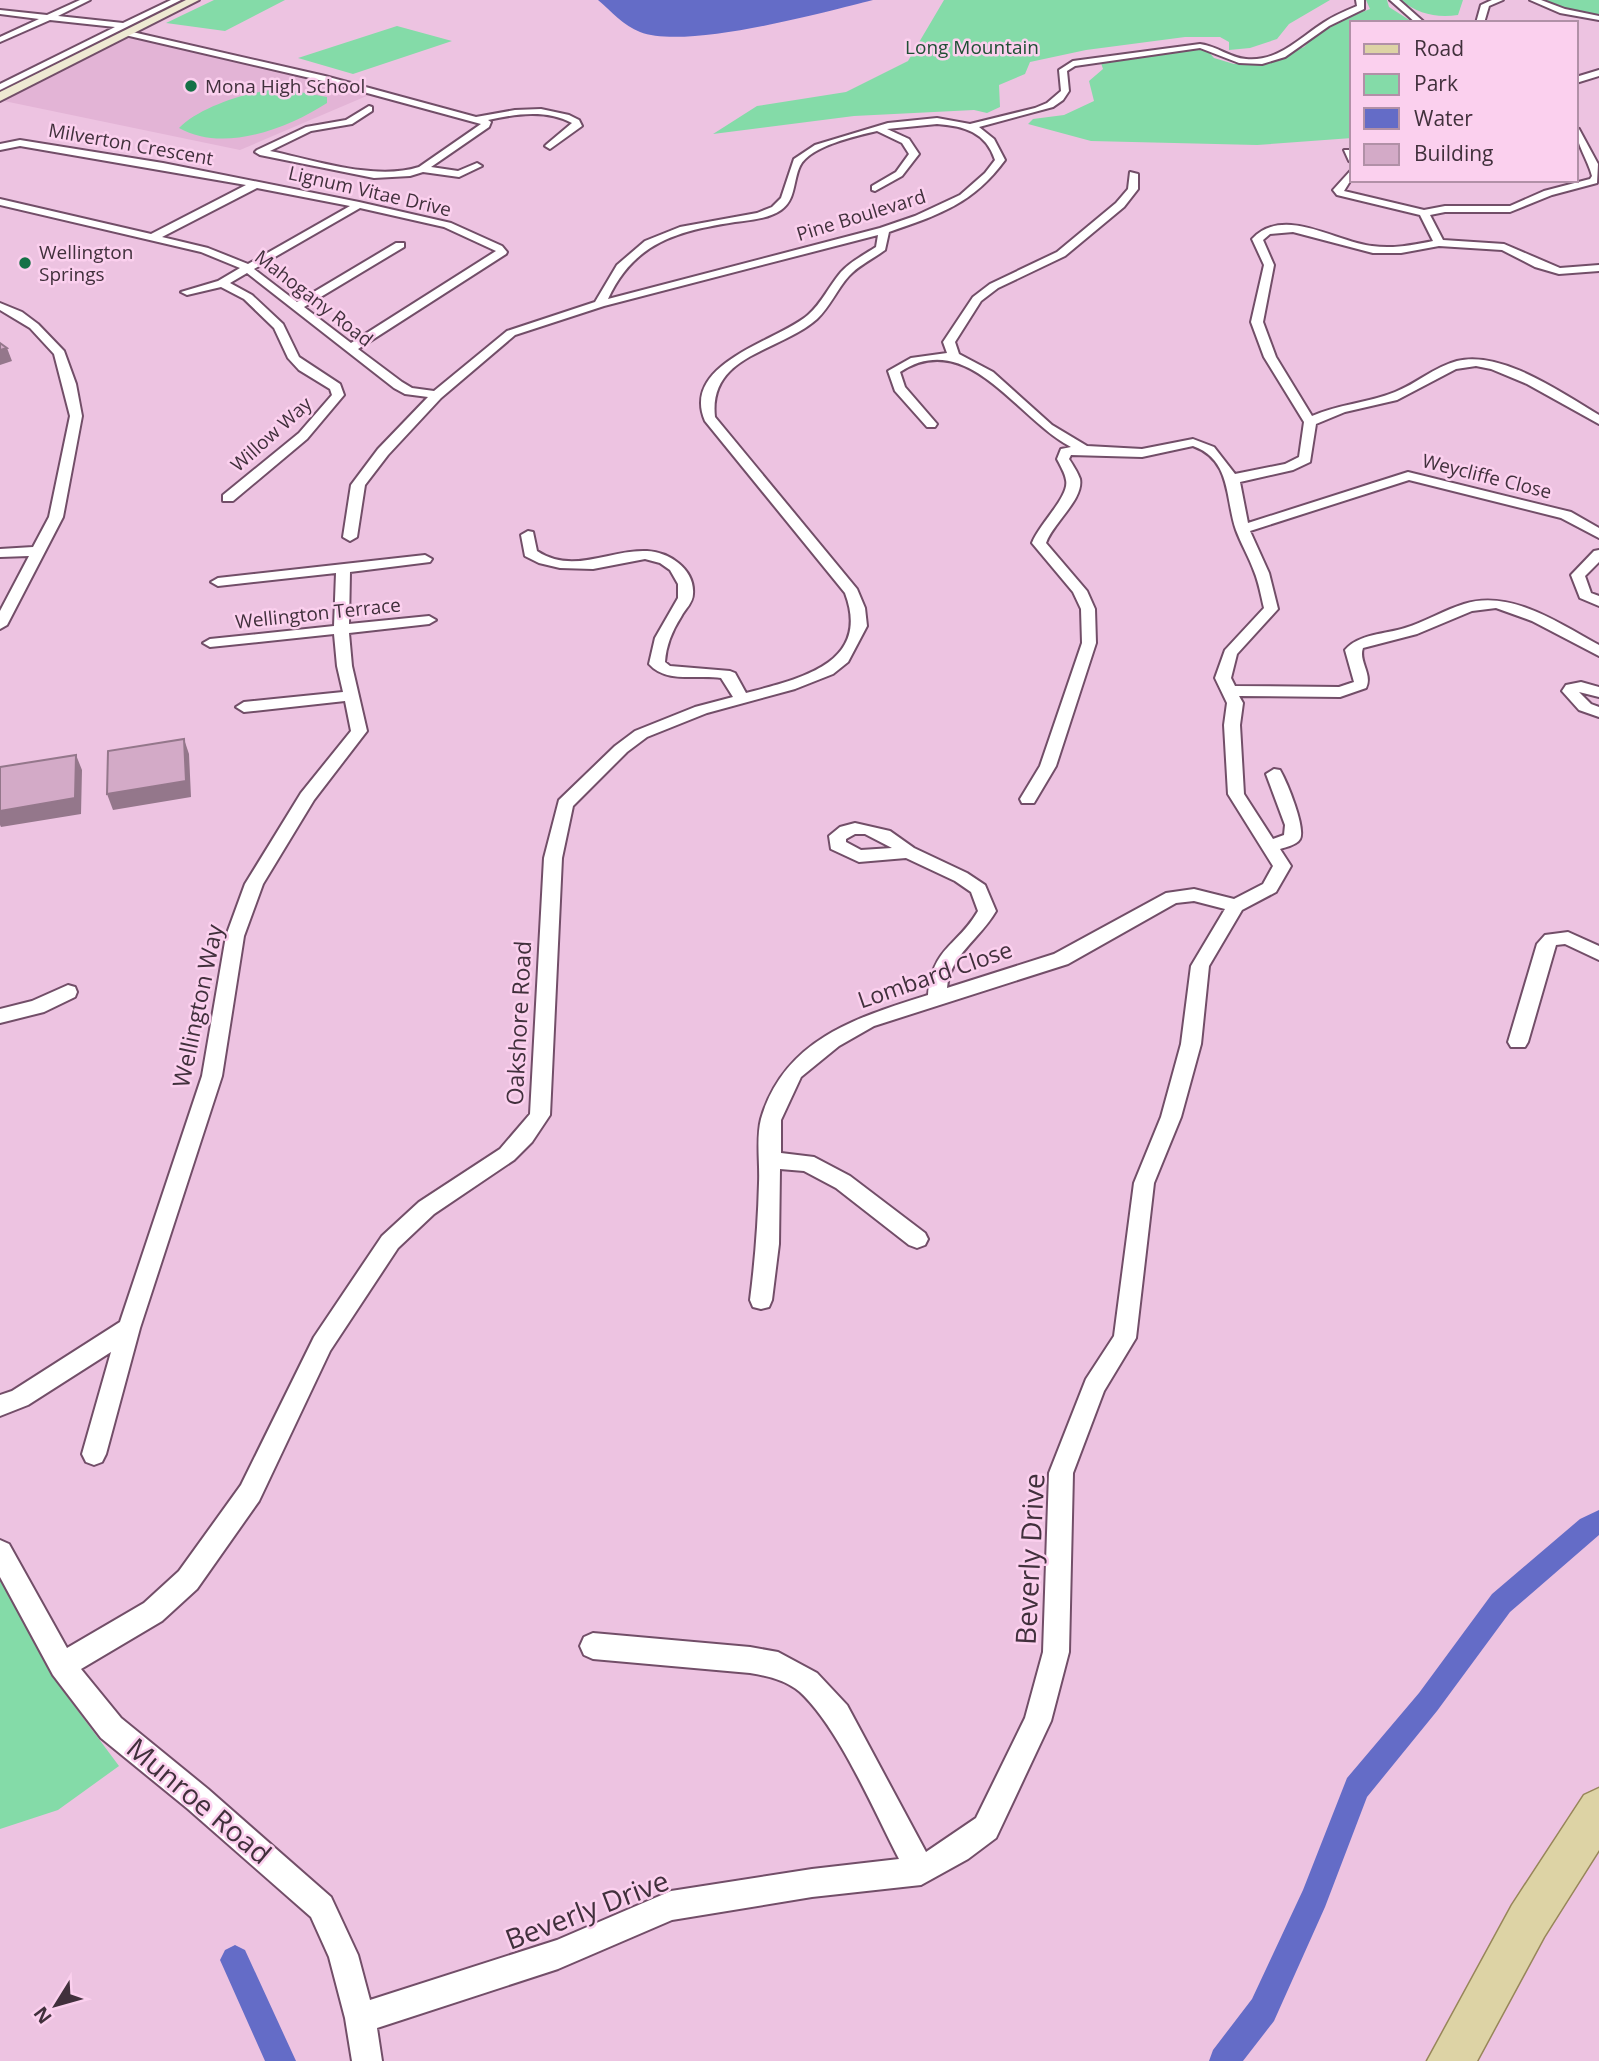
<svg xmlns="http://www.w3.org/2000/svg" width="1599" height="2061" viewBox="0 0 1599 2061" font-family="'Open Sans',sans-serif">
<rect width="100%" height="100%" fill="#edc3e1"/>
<path fill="#e3b4d6" d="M128,33l248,59 -136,58 -236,-49z"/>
<path fill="#84dba8" d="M214,0h71l-60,31 -59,-8z
M944,0h386l-41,24 -12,15 -27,9 -21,2v-8l-9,-5h-35l-99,13 -56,12 -5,12 -26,11 1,22 -13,6 -13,-3 -120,6 -141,18 44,-28 89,-14 62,-31z
M1366,0h21l2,7 25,16h-62v115l-95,7 -166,-4 -63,-17 5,-5 31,-4 30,-14 -5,-20 14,-12 -2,-6 72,-13h34l7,8 20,6h20l50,-17 9,-10 20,-14 37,-14z
M1401,0h62l-5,15c-22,3 -40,-1 -57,-15z
M1536,0h63v15l-56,-12z
M397,26l55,15 -99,33 -55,-16z
M283,89l44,8v6c-40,26 -104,50 -148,25 22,-22 73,-38 104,-39z
M0,1579l58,105 61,82 -61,44 -58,19z"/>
<path fill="#646cc7" d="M598,0h275c-52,13 -187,50 -233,32 -16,-6 -29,-21 -42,-32z"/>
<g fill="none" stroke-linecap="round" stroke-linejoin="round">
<path fill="#646cc7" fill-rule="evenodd" d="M1599,1510v25l-89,77 -73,99 -70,86 -42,110 -51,114 -31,40h-34l4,-11 39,-51 51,-109 44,-112 72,-85 73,-99 88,-75z
M235,1945l10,5 51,111h-31l-45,-101 5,-10z"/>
<g stroke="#724e68" stroke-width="4">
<path id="street" d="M80,0h10l-32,16 65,7 48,-23h10l-181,90v-6l115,-57 -65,-7 -50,22v-5l39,-18 -39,-5v-4l47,5z
M1356,0h8v9l-35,17 -44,31 -23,7 -23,-1 -39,-15 -125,18 -8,5 2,20 -6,9 -10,7 -74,20 15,12 11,21c-32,44 -67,55 -116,72l-4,18c-12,9 -26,15 -36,26 -12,13 -19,31 -32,43 -37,33 -109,35 -102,98l142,172 8,19 2,18 -19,36 -15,12 -38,15 -88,24 -60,24 -20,15 -54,54 -11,52 -12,257 -18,27 -18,18 -80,54 -36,34 -68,103 -71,150 -62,88 -35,32 -81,48 40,49 87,71 123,108 27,58 12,45 187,-60 114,-49 141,-22 87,-10c-25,-48 -60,-131 -99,-167 -14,-12 -32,-16 -50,-19l-157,-14 -9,-4 -4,-9 4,-9 9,-4 157,14 28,5 39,21 30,32 79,147 50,-34 49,-100 18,-66 6,-179 37,-94 28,-43 20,-153 27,-66 20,-73 10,-78 34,-57 -31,-8 -18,2 -108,61 -194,62 -35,20 -38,31 -20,43v33l33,4 36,19 75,57 3,6 -3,6 -8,3 -8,-3 -73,-57 -32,-17 -24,-2 -1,75 -7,56 -3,7 -8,2 -8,-2 -3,-7c5,-39 8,-77 9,-117 1,-20 -3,-45 2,-64 23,-80 97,-102 167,-124 5,-49 29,-48 50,-84l-7,-19 -16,-11 -49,-23 -47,4 -28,-13 -2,-13 11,-9 15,-4 35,8 24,17 53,25 18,12 11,26c-16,28 -46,44 -49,77l107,-34 112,-61 28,-4 40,10 29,-15 10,-18 -45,-72 -4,-69 3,-22 -12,-25 10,-28 39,-42c-3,-12 -5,-25 -10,-37 -5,-14 -13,-27 -18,-41 -11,-31 -4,-70 -43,-84l-51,11 -71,-2 -2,4c4,6 9,14 11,20 4,20 -27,44 -34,64l41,48 8,18 1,34 -40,123 -22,37h-12l-2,-4 20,-33 42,-123 -1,-34 -8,-17 -41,-49c7,-19 38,-47 34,-63 -1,-7 -6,-15 -9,-21l4,-10 10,-2c-54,-28 -103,-120 -171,-75l5,15 32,37 -2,3h-8l-32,-36 -7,-20 23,-13 36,-5 -4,-11 30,-45 17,-13 67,-32 59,-49 12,-14 2,-17 8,2v15l-14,18 -59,49 -67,32 -17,13 -26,41 4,12 34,18 59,53 35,21 55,3 51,-10 21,8 21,27 50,-10 14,-7 5,-35 -40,-65 -13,-35 13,-57 -12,-26c32,-34 83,3 120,7 21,3 41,-1 61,-5l-13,-26 -83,-20 -4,-5 19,-21v9l-8,13 80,19 21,-4h65l34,-15 46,-12 2,-3c-4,-16 -16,-32 -16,-48l3,1 19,35 -1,19 -45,12 -42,17h-65l-15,3 13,25 61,4 56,24 39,-3v6l-40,3 -24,-7 -33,-17 -63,-4 -38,7h-28l-80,-21 -23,2 -7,6 11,25 -11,57 13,35 36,59c27,-12 56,-13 83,-24 21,-8 39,-25 62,-31 45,-11 105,32 142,54v9l-72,-40 -36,-15 -15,-3 -20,3 -59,31 -52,12 -29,12 -6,38 -17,8 -53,12 8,41 160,-51 163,40 28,16v10l-38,-20 -152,-38 -159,51 19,42 9,36 -41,45 -6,24 4,8 104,1 15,-5 -9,-32c13,-16 41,-16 60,-22 20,-6 39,-18 59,-24 47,-15 96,20 135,41v11l-67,-35 -36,-13 -24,3 -55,23 -54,14c-5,13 10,26 3,40l-26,9 -101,-1 4,7 -3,22 4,69 29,45 11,-4 1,-10 -19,-51 8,-5 6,1c7,12 26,58 20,69 -3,6 -14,8 -20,10l11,17 -15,26 -34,18 -33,56 -8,78 -20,73 -27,66 -18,155 -32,53 -31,82 -4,179 -18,69 -55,117 -28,21 -47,26 -109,12 -140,23 -114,49 -181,59 5,33h-30l-7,-43 -16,-61 -18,-40 -123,-108 -87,-71 -48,-63 -53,-98v-37l9,4 58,104 77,-45 35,-32 62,-86 73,-148 68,-101 37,-34 81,-53 30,-35 14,-256 15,-58 56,-54 20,-15 60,-24 38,-10 -12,-19c-24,-4 -54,6 -72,-14l6,-26 23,-40v-14l-8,-14 -10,-7 -15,-4 -52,10 -33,-1 -21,-5 -14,-7 -4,-21 7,-4 5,1 4,19c36,24 73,-2 110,0 22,1 48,18 46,43 0,9 -8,15 -12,23 -9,14 -15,29 -16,45l5,4 60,5 5,2 11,20c53,-14 126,-29 99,-100l-140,-172c-25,-58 73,-80 103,-106 14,-12 21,-29 33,-43 10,-11 23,-17 35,-25l2,-12 -274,71 -89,29 -74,63 -53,57 -23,30 -8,52 -7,4 -7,-4 8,-52 27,-36 50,-52 -23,-3 -11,-6 -147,-115 -17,10 22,12 31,29 16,33 41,27 4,11 -37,44 -74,62h-10v-6l76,-62 33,-38 -2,-6 -31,-19 -11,-12 -14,-30 -30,-29 -23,-12 -34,8 -6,-3 37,-11 22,-13 -39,-16 -201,-47v-6l151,35 95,-49 -226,-39 -20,4v-6l20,-4 143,23 196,39 92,21 51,23 5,6 -1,2 -148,95 44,33 10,6 22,3 73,-60 88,-29 22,-37 28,-24 35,-14 77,-14 15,-6 9,-9 13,-39 21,-14 73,-22 49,-5 33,6 65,-16 12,-5 14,-12 -2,-21 14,-9 127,-17c17,2 30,14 46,15 32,3 52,-20 77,-36 10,-7 22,-12 34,-17zM937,124c27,2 49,8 58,36l-10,13 -25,22 -45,21 -35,12 -272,71c26,-57 70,-68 127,-77 15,-2 33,-3 46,-12 15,-10 12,-30 19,-44 10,-20 56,-30 77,-35l25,12 7,11 -13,18 -24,14v4l3,1 27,-15 17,-22 -10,-15 -22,-10zM257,188l93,18 -102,58 -40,-16 -46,-11zM360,208l84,19 52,24 -145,92 -47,-36 100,-60v-4h-8l-99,59 -43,-33zM865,834l27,14 -31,2 -15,-8v-3l9,-5z
M1390,0h9l26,23h-9z
M1492,0h11l-14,6 -5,17h-8l5,-18z
M1530,0h11l24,9 34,7v4l-39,-7z
M128,31l197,45 151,41 39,-7 26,-1 28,6 10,5 3,6 -32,23 -5,-3 2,-2 25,-21c-26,-14 -56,-9 -84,-3l3,2 -2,5 -58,40 27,4 19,-8 5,3 -23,11 -36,-5 -13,4 -36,2 -114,-23 -5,-3 2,-2 49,-23 40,-7 23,-14 3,1v4l-20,13 -41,7 -41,20c44,9 105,30 149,16l62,-43 -158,-43 -198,-46z
M1599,70v6l-23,7v-6z
M1344,150h6l2,12 -3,-1z
M0,303l22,9 16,12 26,27 12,33 6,32 -19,101 -56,108 -7,4v-18l29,-55 -29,1v-8l33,-2 16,-30 21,-101 -16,-62 -24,-26 -30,-18z
M1599,550v12l-14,14 6,17 8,3v10l-19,-8 -9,-23 23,-24z
M425,555l7,4 -2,3 -80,10 -1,52 80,-8 7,4 -7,4 -80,9 3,33 15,65 -53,69 -51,84 -19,52 -22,140 -82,252 -34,126 -4,8 -8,3 -8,-3 -4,-8 29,-102 -83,53 -28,11v-21l12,-4 108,-69 82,-246 24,-140 19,-52 56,-91 50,-62 -6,-30 -101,11 -8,-5 8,-5 99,-10 -6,-26 -3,-32 -124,13 -7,-4 7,-4 124,-13 2,-53 -118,13 -7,-4 7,-4z
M1581,682l18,5v10l-20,-5 12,12 8,3v10l-20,-7 -17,-19 4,-6z
M1568,932l31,14v14l-34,-16 -9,1 -28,97 -3,5h-14l-3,-5 29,-98 8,-9z
M68,985l7,2 2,5 -2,5 -31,15 -44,11v-14l32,-8z"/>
</g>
<g stroke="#724e68" stroke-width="4">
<path id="secondary" d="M186,0h13l-199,101v-9z"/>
</g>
<g stroke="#978659" stroke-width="3">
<path id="primary" d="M1599,1788v62l-55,87 -67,124h-50l85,-156 72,-110z"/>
</g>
<use href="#street" fill="#fff" fill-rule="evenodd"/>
<use href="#secondary" fill="#eee9d2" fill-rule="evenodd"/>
<use href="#primary" fill="#ddd3a5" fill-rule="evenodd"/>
</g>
<path fill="#94778b" d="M7,348l5,13 -12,4v-15z
M184,739l5,15 2,43 -78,13 -6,-16z
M76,755l6,15 -1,44 -80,13 -1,-2v-14z"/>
<path fill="#d3aac7" stroke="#94778b" stroke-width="2" d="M0,343l7,5 -7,2z
M184,739l2,42 -79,13 1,-43z
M76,755l-1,43 -75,13v-44z"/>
<g fill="#147146" stroke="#fbd0ee" stroke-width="2.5">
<circle cx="191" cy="86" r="7"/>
<circle cx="25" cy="263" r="7"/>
</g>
<g text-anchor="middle" stroke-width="5" stroke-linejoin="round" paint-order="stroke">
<g font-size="19" fill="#204f35" stroke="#fbd0ee">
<text x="972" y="54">Long Mountain</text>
</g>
<g font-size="19" fill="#41303c" stroke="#fbd0ee" text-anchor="start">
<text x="205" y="93">Mona High School</text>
<text x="39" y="259">Wellington<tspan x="39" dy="22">Springs</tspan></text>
</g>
<g font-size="19" fill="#41303c" stroke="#fbd0ee">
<text transform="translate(131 144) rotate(10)" y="7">Milverton Crescent</text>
<text transform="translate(370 191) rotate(13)" y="7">Lignum Vitae Drive</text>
<text transform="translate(861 215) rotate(-17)" y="7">Pine Boulevard</text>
<text transform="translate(314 298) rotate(38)" y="7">Mahogany Road</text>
<text transform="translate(271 434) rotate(-42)" y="7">Willow Way</text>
<text transform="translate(1487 476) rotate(14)" y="7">Weycliffe Close</text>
<text transform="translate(318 613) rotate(-6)" y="7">Wellington Terrace</text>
</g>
<g font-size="23" fill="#41303c" stroke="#fbd0ee">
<text transform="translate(935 975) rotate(-19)" y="8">Lombard Close</text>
<text transform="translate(198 1006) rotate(-78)" y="8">Wellington Way</text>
<text transform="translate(519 1023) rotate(-87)" y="8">Oakshore Road</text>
</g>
<g font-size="28" fill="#41303c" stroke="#fbd0ee">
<text transform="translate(1030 1559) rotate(-87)" y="10">Beverly Drive</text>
<text transform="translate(199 1801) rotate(40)" y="10">Munroe Road</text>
<text transform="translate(587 1910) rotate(-21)" y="10">Beverly Drive</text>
</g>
</g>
<rect x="1350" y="21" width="228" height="161" fill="#fbd0ee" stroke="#b190a7" stroke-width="2"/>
<rect x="1364" y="44" width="35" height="10" fill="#ddd3a5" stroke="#b190a7" stroke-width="2"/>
<text x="1414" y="56" font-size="21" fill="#41303c">Road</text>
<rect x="1364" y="74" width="35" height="21" fill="#84dba8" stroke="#b190a7" stroke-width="2"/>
<text x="1414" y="91" font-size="21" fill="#41303c">Park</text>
<rect x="1364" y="108" width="35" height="21" fill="#646cc7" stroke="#b190a7" stroke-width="2"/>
<text x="1414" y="126" font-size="21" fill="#41303c">Water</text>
<rect x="1364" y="144" width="35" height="21" fill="#d3aac7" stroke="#b190a7" stroke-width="2"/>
<text x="1414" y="161" font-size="21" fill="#41303c">Building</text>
<g transform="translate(56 2005) rotate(233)" stroke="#fbd0ee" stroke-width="5" paint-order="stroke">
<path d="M0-5L12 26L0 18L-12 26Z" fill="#41303c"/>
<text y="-10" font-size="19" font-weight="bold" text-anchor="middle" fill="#41303c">N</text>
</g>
</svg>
